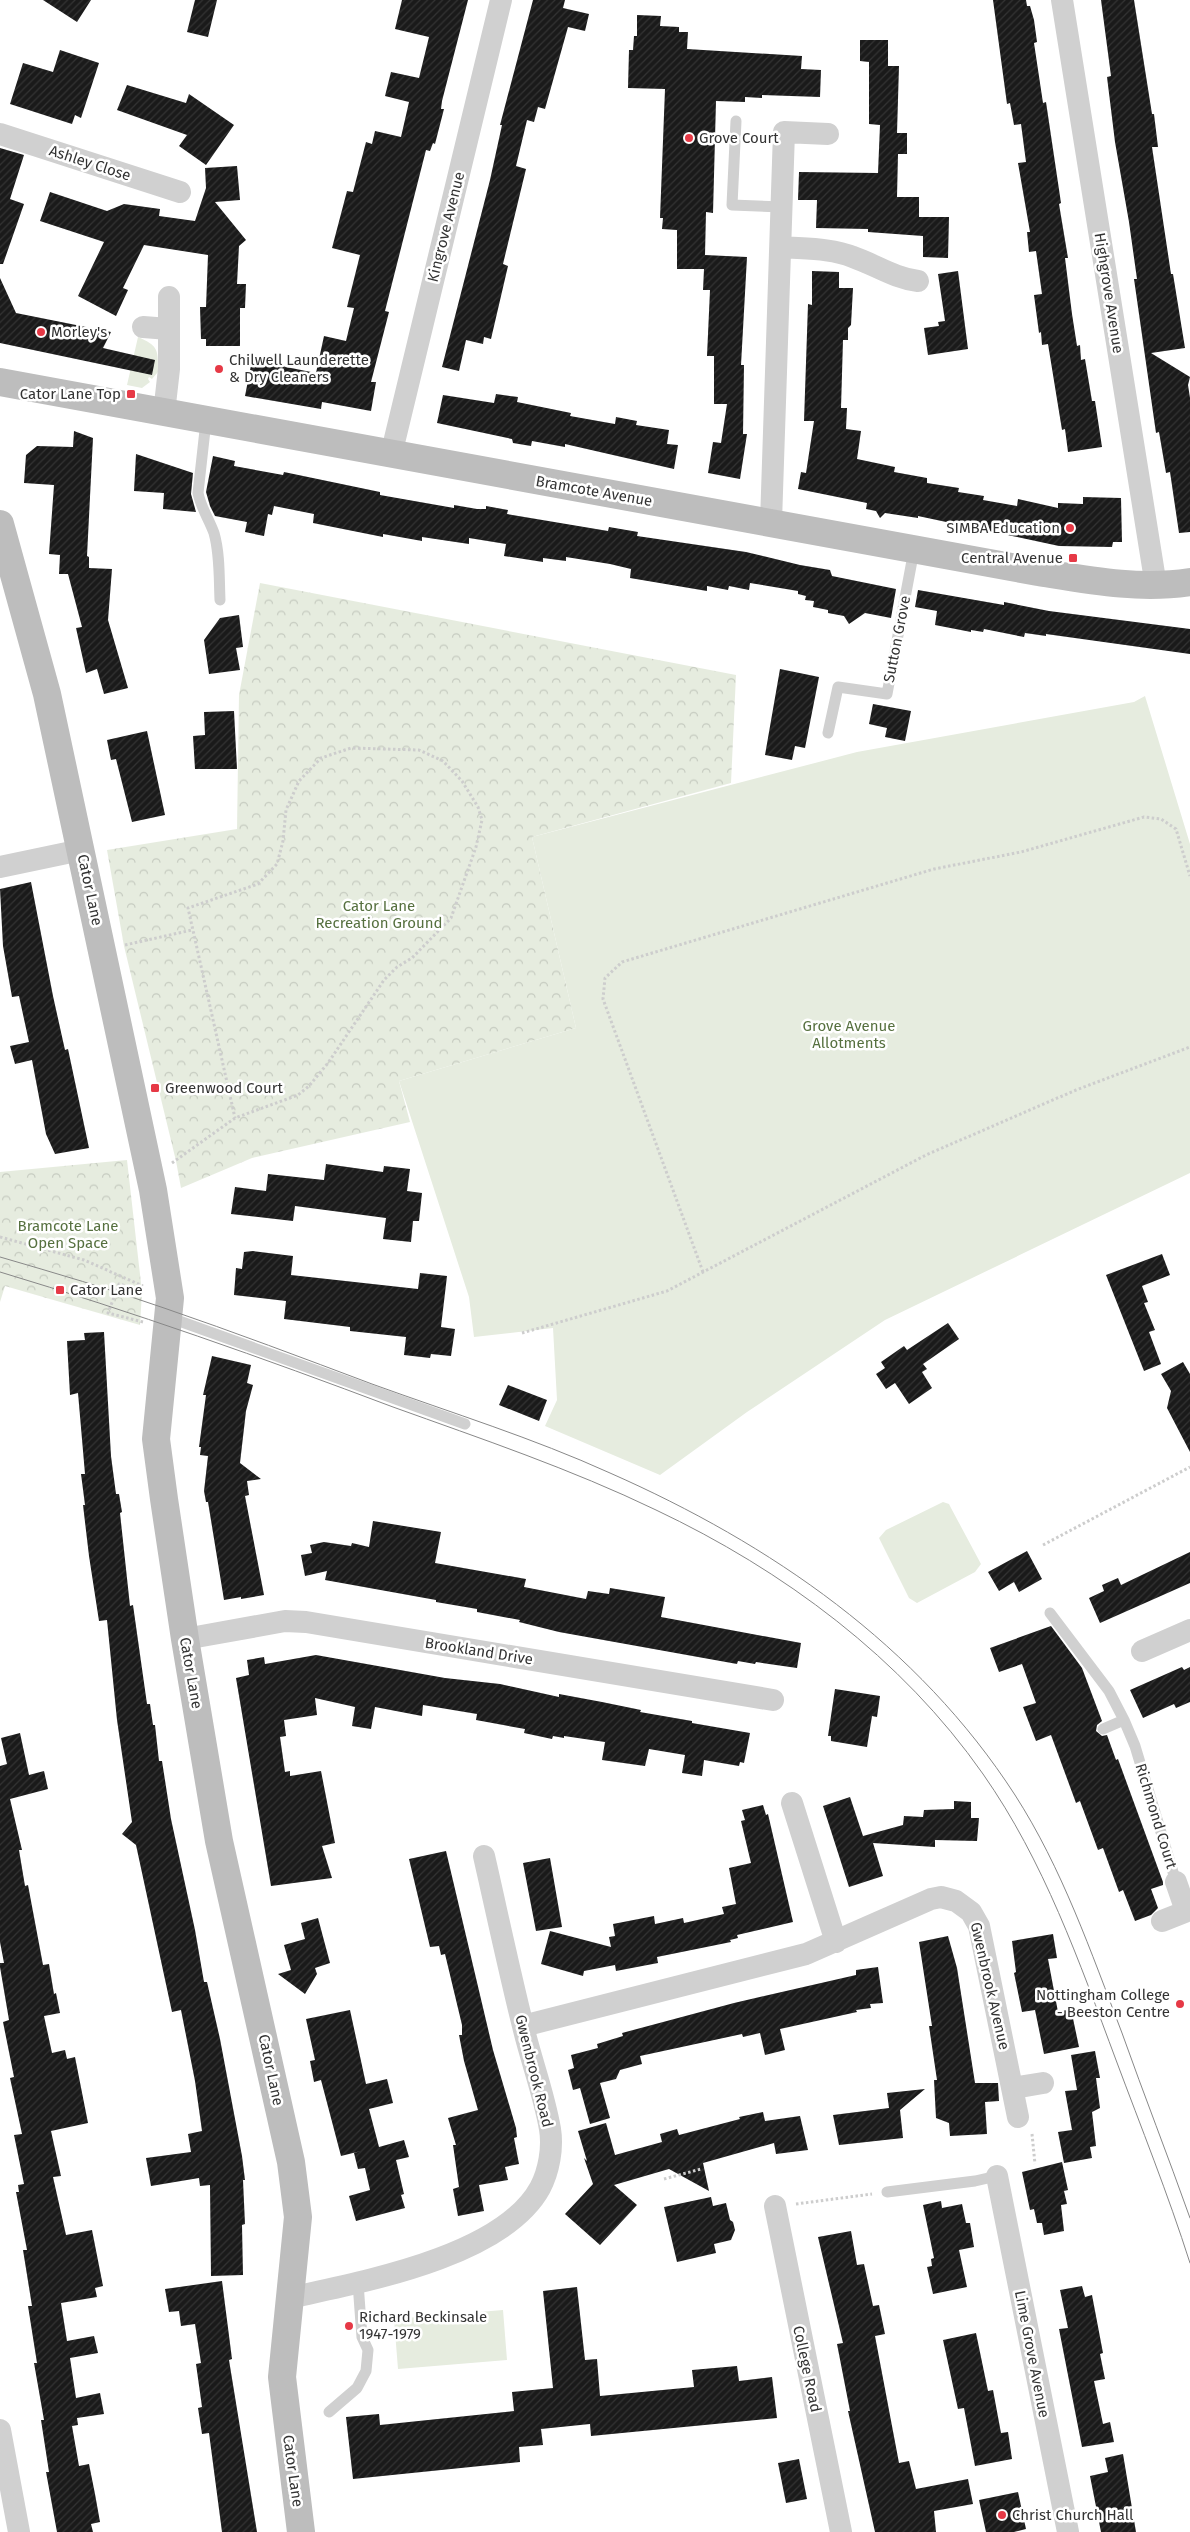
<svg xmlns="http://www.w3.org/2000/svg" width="1190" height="2532" viewBox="0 0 1190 2532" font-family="'Fira Sans',sans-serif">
<defs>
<pattern id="park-crowns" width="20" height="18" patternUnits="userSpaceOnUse" patternTransform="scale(1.25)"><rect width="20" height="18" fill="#e6ecdf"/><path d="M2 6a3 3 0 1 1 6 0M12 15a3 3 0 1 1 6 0" fill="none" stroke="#c6cbc0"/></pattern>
<pattern id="building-hatch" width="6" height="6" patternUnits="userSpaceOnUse" patternTransform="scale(1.25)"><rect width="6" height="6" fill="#1a1a1a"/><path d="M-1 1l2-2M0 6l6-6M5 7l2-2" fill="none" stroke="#333"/></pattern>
</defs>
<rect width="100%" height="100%" fill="#fff"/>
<path fill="#e6ecdf" d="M138,337c21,9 20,13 20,35l-6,7 -3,-2 -1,2 2,3 -8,6 -15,-3z
M1145,696l45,148v329l-305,147 -138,92 -87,63 -115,-49 12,-26 -4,-72 -79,9 -5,-40 -70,-216 177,-53 -44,-191 325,-85 277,-50z
M943,1502l6,2 2,4 30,56 -6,8 -58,31 -8,-5 -30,-60 7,-8z
M503,2310l4,50 -109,9 -4,-50z"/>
<path fill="url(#park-crowns)" d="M260,583l476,92 -5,108 -199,54 44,191 -177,53 11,41 -158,36 -71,30 -5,-27 -52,-215 -17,-96 130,-21 2,-134z
M127,1160l15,132 -2,33 -135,-39 -5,16v-130z"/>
<path fill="url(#building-hatch)" d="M43,0h48l-14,22z
M195,0h22l-9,37 -21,-5z
M402,0h66l-26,101 -1,8h3l-9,35 -2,-1 -3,8 -4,-1 -41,161 4,1 -18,70h5l-5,29 -49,-9 -1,7 -76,-13 7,-36 64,13 8,-37 22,5 8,-33 -7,-1 13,-52 -28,-7 15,-57 6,1 13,-50 6,2 3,-13 26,6 8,-35 -24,-6 6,-24 28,6 10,-41 -34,-8z
M533,0h32l-2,8 26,6 -4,17 -17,-4 -23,82 -7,-2 -4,15 -7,-2 -11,46 10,3 -23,95 5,2 -17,73 -7,-2 -1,7 -17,-4 -7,31 -17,-4 48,-187 12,-55h-2z
M993,0h33l1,6h3l4,14 3,22 -3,1 9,60 3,-1 15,101 -2,1 9,54h-3l7,56 5,32 3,-1 1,15 4,-1 7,42h3l7,46 -34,5 -3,-23 -3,1 -14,-86 -6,1 -1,-13 -2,1 -5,-38 8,-1 -6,-43 -7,1 -2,-20h3l-12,-69 8,-1 -5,-38 -7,1 -4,-22 -3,1z
M1101,0h33l18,114h2l4,33h-6l19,127h2l12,74 -34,5 39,24 -2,8 2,13v134l-11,1 -9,-61 -4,1 -7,-41 -3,1 -22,-154h3l-8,-57 -14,-80 -8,-65 4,-1z
M637,15l24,1 -1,10 19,1v5h9l-1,17 115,7 -1,13 20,1 -1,27 -58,-2v3l-17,-1v5l-29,-1 -3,112 -7,-1 -1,43 42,2 -6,108h3l-1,69h4l-7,45 -32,-6 5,-31 8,1 6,-39h-13v-48h-7l3,-66h-7l1,-21h-27v-39l-15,-1 1,-11h-3l5,-129 -37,-1 1,-38h4l1,-14h3z
M860,40h28v26h11l-2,67h10v21h-9l-1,43h22v20h30l-1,41 -25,-1v-21l-55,-4v-3l-52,-1 1,-28h-19l1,-28 79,1 2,-48 -11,-1v-62l-9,-1z
M60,50l39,13 -18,55 -6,-3 -3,9 -62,-20 13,-41 30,9z
M127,85l59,18 3,-9 45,31 -28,40 -27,-19 8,-11 -70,-25z
M0,148l24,7 -14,44 14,5 -21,60h-3z
M237,166l3,34 -25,2 31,38 -7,6 -2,38h9l-1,24h-5v38h-34v-7h-5l-1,-32h6l2,-52 -64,-10 -21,43 5,2 -12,26 -38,-20 26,-54 -64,-21 10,-29 57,19 17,-7 36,5 -1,7 36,5 11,-33 -1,-20z
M812,271l27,1v16h14l-2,37 -3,3v12h-5l-2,68h6l-1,21 15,2 -4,28 38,8 -1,5 33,6v5l32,5 -1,4 26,4 -1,4 34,6 1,-7 40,9v-5l25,1v-7l38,1 1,44h-9l-1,5 -53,-1 -141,-30v2l-33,-5 -5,5 -4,-7 -10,-2 1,-6 -69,-14 3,-17 5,1 8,-52h-10l4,-117 4,1z
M958,271l10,78 -40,6 -4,-27 15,-2 -1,-4 7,-1 -7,-47z
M0,278l16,35 95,19 -8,16 52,12 -3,15 -152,-32z
M496,394l22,3 -1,5 54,11 -1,3 45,8 1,-7 21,4 -1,4 33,5 -2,14 11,1 -4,24 -109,-25v3l-33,-6 -1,5 -18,-3 -1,-4 -75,-16 6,-28 51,8z
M74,431l19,7 -6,118 2,1v11l23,1 -4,51 20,68 -24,6 -7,-25 -11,4 -10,-45 6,-1 -14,-53h-9l1,-19 -11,-1 5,-69 -30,-2 2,-28 11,-9 36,1z
M136,454l57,19 -2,21 5,18 -33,-3 1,-16 -30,-2z
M213,456l22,5 -1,5 49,9 1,-3 96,20v3l74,13v-3l23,4h9v-3l22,4 -1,4 101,17 1,-4 29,5 -1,4 109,16 54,13 30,5 2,6 64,13 -5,29 -26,-5 -16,11 -5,-8 -16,-3v-3l-15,-3 1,-6 -9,-1 1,-4 -8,-2v-3l-48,-8 -1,7 -20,-4 -1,4 -21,-4v5l-77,-13 1,-9 -21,-5 -44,-7v4l-23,-3v4l-39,-6 2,-12 -37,-6v6l-47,-7v4l-39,-7v3l-70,-14 1,-9 -40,-8 -2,9 -4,-1 -4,22 -19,-4 2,-10 -32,-6 -5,-10 -4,-14z
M918,590l86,15v-3l45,9 141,18v25l-144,-20v2l-21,-3 -1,4 -40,-8 -1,3 -12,-2v2l-36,-7 2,-14 -22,-4z
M239,615l4,32 -7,1 4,22 -31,4 -5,-34 16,-22z
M780,669l39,8 -14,71 -10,-2 -3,14 -27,-5z
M873,704l38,7 -6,30 -20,-4 2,-9 -18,-4z
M234,711l3,58h-42l-2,-33 12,-1 -1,-23z
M147,731l18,84 -33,7 -16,-63 -5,1 -4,-20z
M31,882l22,114 12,54 3,-1 21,99 -34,6 -9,-20 -14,-74 -17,4 -5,-18 19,-4 -10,-46 -7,1 -9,-51 -3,-57z
M326,1164l57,8 1,-6 26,3 -3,22 15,2 -3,28h-6l-2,21 -28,-3 3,-21 -91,-12 -2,15 -62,-7 4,-27 31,4 2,-17 56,6z
M253,1251l40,5 -2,19 127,14 2,-16 27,3 -6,51 14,2 -4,27 -20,-2 -1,4 -26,-3 2,-18 -56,-6v-4l-66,-8 2,-18 -52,-6 2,-27 6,1 2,-17z
M1162,1254l8,21 -28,11 6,16 -4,1 11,27 -6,2 12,32 -17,7 -38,-96z
M948,1323l11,16 -36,25 4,5 -5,3 10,16 -23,16 -14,-21 -9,6 -10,-15 9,-6 -4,-6 23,-16 3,4z
M104,1332l7,124 5,38h3l3,18 -2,1 10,93 3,-1 14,99h3l3,21h2l4,36h3l9,58 24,111 9,52h3l13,57 22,117 3,24h-2l2,44 -3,1 1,50 -32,1 -1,-91 -10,1 -1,-8 -48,8 -5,-28 45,-6 -3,-18 14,-3 -7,-50 -14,-71 -9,2 -36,-167 -14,-11 10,-12 -15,-102 -10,-100 -8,1 -10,-65 -6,-51h2l-4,-31h4l-7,-81 -8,2 -3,-54 18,-1 -1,-7z
M212,1356l39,9 -4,18 6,2 -7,26 -6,52 21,16 -14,2 2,14 -4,1 19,99 -23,4v-2l-17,3 -16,-98h-2l-2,-11 4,-35 -8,-1 1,-8h-2l7,-52h-3z
M1183,1362l7,12v78l-23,-44 4,-17 -10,-17z
M508,1385l39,15 -8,21 -40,-16z
M373,1521l68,11 -6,31 91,16 -2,8 62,12 2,-8 21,3 1,-6 55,9 -4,20 140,26 -4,25 -41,-6 -1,2 -17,-3 -1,3 -178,-32 -40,-10 1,-2 -43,-8v-3l-41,-7v-2l-111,-20 2,-9 -22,5 -4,-21 11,-2 -2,-8 14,-3 27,4 1,-3 17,4z
M1027,1551l15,28 -23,13 -5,-10 -15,9 -11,-19z
M1190,1552v31l-90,40 -11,-25 15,-7 -2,-6 16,-7 3,7z
M1051,1626l31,42 20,53 -5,4 -1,6 6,5 5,-1 9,25 2,-1 45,123v3l-12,4 7,19 -7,7 -16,6 -12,-31 -4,2 -16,-44 -5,2 -18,-49 -4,2 -25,-68 -15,6 -13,-34 13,-4 -14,-39 -23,8 -9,-24z
M316,1655l129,23 55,6 59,13v-3l43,8 39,8 -1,2 52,9v2l58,10 -6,30 -4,-1 -1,4 -35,-6 -2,16 -20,-3 3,-18 -36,-6 -4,17 -43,-6 3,-18 -41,-6v2l-11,-2 -1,3 -28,-6 1,-4 -49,-9 1,-6 -54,-9 -1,11 -47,-9 -4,22 -19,-3 3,-19 -40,-9 2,17 -33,5 2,16 -6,1 5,35 5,-1v5l31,-5 14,72 -13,3 10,32 -61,8 -35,-208 13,-3 -2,-15 17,-3 1,7z
M1182,1667l2,3 6,-3v35l-14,6 -2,-4 -31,14 -13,-28z
M835,1689l45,7 -3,21 -5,-1 -5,31 -36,-6v-5h-3z
M20,1733l9,42 15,-4 4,18 -38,10 12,51h-3l6,36 3,-1 15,80 6,-1 5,30 2,-1 4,20 -16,3 8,37 13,-3 2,9 8,-2 13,66 -37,8 10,45 -8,1 13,58 26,-5 11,56 -8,2 2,9 -36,6 6,38 27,-5 4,17 -28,5 6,40 24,-5 4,21 -27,4 1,7 -6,1 7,40 10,-2 6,30 5,28 -9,2 2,8h-36l-11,-60h3l-8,-52h3l-10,-57h3l-9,-57h4l-9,-56h4l-11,-58h3l-1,-7 6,-1 -10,-49 8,-1 -12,-56 4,-1 -11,-55 6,-2 -9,-53v-4h4l-4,-21v-176l7,-2 -6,-26z
M850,1797l13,39 40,-11 1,-9 19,1 1,-7 30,-1v-8l17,1v16h8l-2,23 -42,-1v7l-62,-4 10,33 -34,11 -26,-81z
M763,1805l3,10 2,-1 25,108 -56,13 1,3 -8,2 1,2 -74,15 1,6 -42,8 -1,-6 -31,6 -1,5 -42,-12 9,-33 61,16 -2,-10 6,-1 -2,-12 41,-8 1,8 28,-6 1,5 40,-9 -2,-7 14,-3 -7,-36 22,-5 -10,-42 4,-1 -3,-10z
M446,1851l47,199 23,78 1,9 -3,1 5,26 -14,3 3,13 -29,5 5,26 -26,5 -5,-27 6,-2 -6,-42h3l-8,-27 30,-8 -14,-49 -5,-26h3v-10l-17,-71 -4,1 -2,-9 -9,1 -21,-88z
M550,1858l12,69 -26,4 -13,-68z
M318,1918l12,45 -15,5 2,6 -12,20 -27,-20 13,-4 -7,-25 21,-6 -4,-16z
M1053,1934l4,24 -9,1 10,53 13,-3 8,38 -35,7 -9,-44 -13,2 -8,-39 2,-1 -4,-31z
M948,1936l9,32 18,115h23l1,18 -14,1 2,32 -37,2 -1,-13 -13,-5 -2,-38h3l-8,-54h3l-13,-84z
M878,1967l5,36 -13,1 1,4 -15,2 1,2 -77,17 5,21 -20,5 -5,-22 -17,4 -1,-3 -102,22 2,8 -22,6 -4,9 -16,4 10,35 -20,6 -10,-36 -7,2 -5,-20 6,-2 -3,-13 27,-7 -1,-4 26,-8 -1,-3 112,-30 122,-28v-5z
M350,2010l16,74 21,-5 6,24 -24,6 10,38 25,-7 5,17 -13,3 8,34 -3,1 4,13 -49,13 -7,-25 21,-6 -5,-22 -7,1 -4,-16 7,-2 -20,5 -20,-76 -7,2 -4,-21 5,-1 -9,-41z
M1095,2051l5,27h-4l4,30 -8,4 4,34 -6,1 2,11 -28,5 -6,-31 14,-2 -7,-39 12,-1 -6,-35z
M925,2089l-25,21 3,28 -64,7 -6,-30 56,-7 -2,-15z
M763,2112l2,9 35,-5 8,34 -32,4 -2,-11 -71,20 6,28 -40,-22 -55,16 23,20 -37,40 -35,-31 28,-30 -9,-26 3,3 -9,-30 28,-8 9,32 47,-13 -2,-8 17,-5 2,6 61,-16 -1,-2z
M1062,2162l6,28 -4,1 3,13 -6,1 3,26 -20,4 -2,-12h-5l-3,-14 -4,1 -8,-38z
M711,2197l2,9 13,-3 4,17 3,2 2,8 -4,10 -17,4 2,9 -39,9 -13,-55z
M941,2201l1,7 20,-4 4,19h4l4,24 -15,3 8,37 -34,7 -6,-27 5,-1 -1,-7 3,-1 -11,-53z
M851,2231l6,34 7,-1 9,42 6,-1 6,29 -10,2 24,127 10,-2 7,28 52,-10 5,25 -39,7 2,21h-61l-27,-121h2l-13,-67 6,-1 -25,-106z
M222,2281l10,78 -3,1 28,172h-35l-13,-99 -7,1 -4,-26 4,-1 -6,-43 5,-1 -6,-39 -14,2 -2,-15 -10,1 -4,-23z
M1082,2286l3,11 7,-2 11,58 -3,1 5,25 -11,2 9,43 7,-2 4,20 -32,5 -23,-118 9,-1 -8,-38z
M577,2287l8,73 12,-1 3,37 94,-9 -2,-17 45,-4 2,15 33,-4 5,41 -186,18 -1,-12 -49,5 2,16 -24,2 1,15 -167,17 -7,-62 33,-3 1,11 134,-14 -2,-19 41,-4 -10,-97z
M976,2333l12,58 5,-1 8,43 7,-1 4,27 -37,7 -11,-58 -6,1 -15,-69z
M1123,2454l13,78h-35l-11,-56 18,-4 -3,-14z
M799,2459l8,40 -21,4 -8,-40z
M1018,2492l8,37 -12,3h-28l-7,-32z"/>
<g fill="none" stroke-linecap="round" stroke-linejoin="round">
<path stroke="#cdcdcd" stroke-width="3" stroke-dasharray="2.5 2.5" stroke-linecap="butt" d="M125,945l67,-15
M172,1163l63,-45 63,-23 11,-9 19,-23 56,-83 13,-13 15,-9 39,-40 25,-71 6,-27 -4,-13 -16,-26 -19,-20 -24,-11 -68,-2 -30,10 -22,23 -13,29 -3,31 -6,23 -19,20 -70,24 47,210
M0,1237l84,23 59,26
M703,1272l-100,-273 2,-21 17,-16 312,-93 87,-17 123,-35 17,2 15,10 14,47
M143,1322l-35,-9 11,-29 26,7
M522,1333l145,-42 259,-136 150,-65 114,-43
M1043,1545l147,-78
M1032,2134l3,30
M664,2179l37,-10
M796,2204l76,-10"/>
<path stroke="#d0d0d0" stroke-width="11" d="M736,121l-4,84 50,2
M206,421l-8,72c3,15 11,26 16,40 6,21 5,45 6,67
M828,733l10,-46 49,7 27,-144
M168,1317l297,107
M1050,1613l59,78 15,29 11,26 41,136
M1103,1729l21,-9
M887,2192l88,-11 22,-5
M329,2412l28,-24 9,-17 2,-21 -6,-13 -4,-54"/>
<path stroke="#d0d0d0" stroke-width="22" d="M1062,0l94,586
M0,134l180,58
M781,247c24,2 50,1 72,10 23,8 41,21 65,24
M143,327l26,2
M164,413l5,-44v-72
M391,455l110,-455
M771,522l13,-390 44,2
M0,867l81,-17
M185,1639l100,-18 21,1 467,78
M1142,1651l48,-21
M792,1803l44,139
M1176,1882l10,29
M1162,1921l28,-11
M523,2026l283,-72 125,-55 10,-2 15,4 15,11 8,14 39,191
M1013,2088l30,-5
M997,2176l71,356
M775,2206l66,326
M289,2298c72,-16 213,-41 251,-110 9,-17 13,-40 10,-59 -6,-35 -19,-69 -27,-103 -14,-56 -26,-113 -39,-170
M0,2430l19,102"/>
<path stroke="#bdbdbd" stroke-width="28" d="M0,382l1038,190c50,8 101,18 152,10
M0,524l47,170 106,496 17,108 -14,141 8,60 21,140 34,202 72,321 7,55 -16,160 19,155"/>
<path stroke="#888" stroke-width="1" d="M0,1257c55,16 110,32 164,51 70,24 139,50 208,76 80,29 161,54 238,89 161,71 308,172 405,322 47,73 76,157 107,238 22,62 46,123 68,185
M0,1272c133,40 263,86 393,135 89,32 178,62 263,103 127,60 246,148 327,264 61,87 96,187 133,286 25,67 52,134 74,203"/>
</g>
<g fill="#e63946" stroke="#fff" stroke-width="2">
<circle cx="689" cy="138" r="5"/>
<circle cx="41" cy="332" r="5"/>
<circle cx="219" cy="369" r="5"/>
<rect x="126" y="389" width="10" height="10" rx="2.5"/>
<circle cx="1070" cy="528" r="5"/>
<rect x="1068" y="553" width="10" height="10" rx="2.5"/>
<rect x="150" y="1083" width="10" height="10" rx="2.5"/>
<rect x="55" y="1285" width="10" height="10" rx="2.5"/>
<circle cx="1180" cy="2004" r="5"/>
<circle cx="349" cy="2326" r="5"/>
<circle cx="1002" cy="2515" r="5"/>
</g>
<g text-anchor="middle" stroke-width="5" stroke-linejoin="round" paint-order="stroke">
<g font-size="15" fill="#333" stroke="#fff" text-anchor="start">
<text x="699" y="143">Grove Court</text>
<text x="51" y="337">Morley's</text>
<text x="229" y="365">Chilwell Launderette<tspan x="229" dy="17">&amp; Dry Cleaners</tspan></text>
<text x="121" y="399" text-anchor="end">Cator Lane Top</text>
<text x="1060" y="533" text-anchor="end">SIMBA Education</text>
<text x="1063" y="563" text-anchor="end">Central Avenue</text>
<text x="165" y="1093">Greenwood Court</text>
<text x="70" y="1295">Cator Lane</text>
<text x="1170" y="2000" text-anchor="end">Nottingham College<tspan x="1170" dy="17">- Beeston Centre</tspan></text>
<text x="359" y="2322">Richard Beckinsale<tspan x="359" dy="17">1947-1979</tspan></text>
<text x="1012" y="2520">Christ Church Hall</text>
</g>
<g font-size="15" fill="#333" stroke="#fff">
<text transform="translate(90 163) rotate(18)" y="5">Ashley Close</text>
<text transform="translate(446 227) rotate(-76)" y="5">Kingrove Avenue</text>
<text transform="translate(1109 293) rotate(81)" y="5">Highgrove Avenue</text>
<text transform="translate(594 491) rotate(10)" y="5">Bramcote Avenue</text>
<text transform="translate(897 639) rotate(-79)" y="5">Sutton Grove</text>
<text transform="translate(90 890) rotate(78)" y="5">Cator Lane</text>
<text transform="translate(479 1651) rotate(9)" y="5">Brookland Drive</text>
<text transform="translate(191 1673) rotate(80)" y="5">Cator Lane</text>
<text transform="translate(1156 1816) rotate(73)" y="5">Richmond Court</text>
<text transform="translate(990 1986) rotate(77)" y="5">Gwenbrook Avenue</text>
<text transform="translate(271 2070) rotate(78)" y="5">Cator Lane</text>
<text transform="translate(534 2071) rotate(76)" y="5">Gwenbrook Road</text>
<text transform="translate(1032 2354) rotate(79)" y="5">Lime Grove Avenue</text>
<text transform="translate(807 2369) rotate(78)" y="5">College Road</text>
<text transform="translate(293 2471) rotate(82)" y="5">Cator Lane</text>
</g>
<g font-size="15" fill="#56703f" stroke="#fff">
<text x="379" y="911">Cator Lane<tspan x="379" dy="17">Recreation Ground</tspan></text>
<text x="849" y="1031">Grove Avenue<tspan x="849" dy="17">Allotments</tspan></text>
<text x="68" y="1231">Bramcote Lane<tspan x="68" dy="17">Open Space</tspan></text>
</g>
</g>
</svg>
